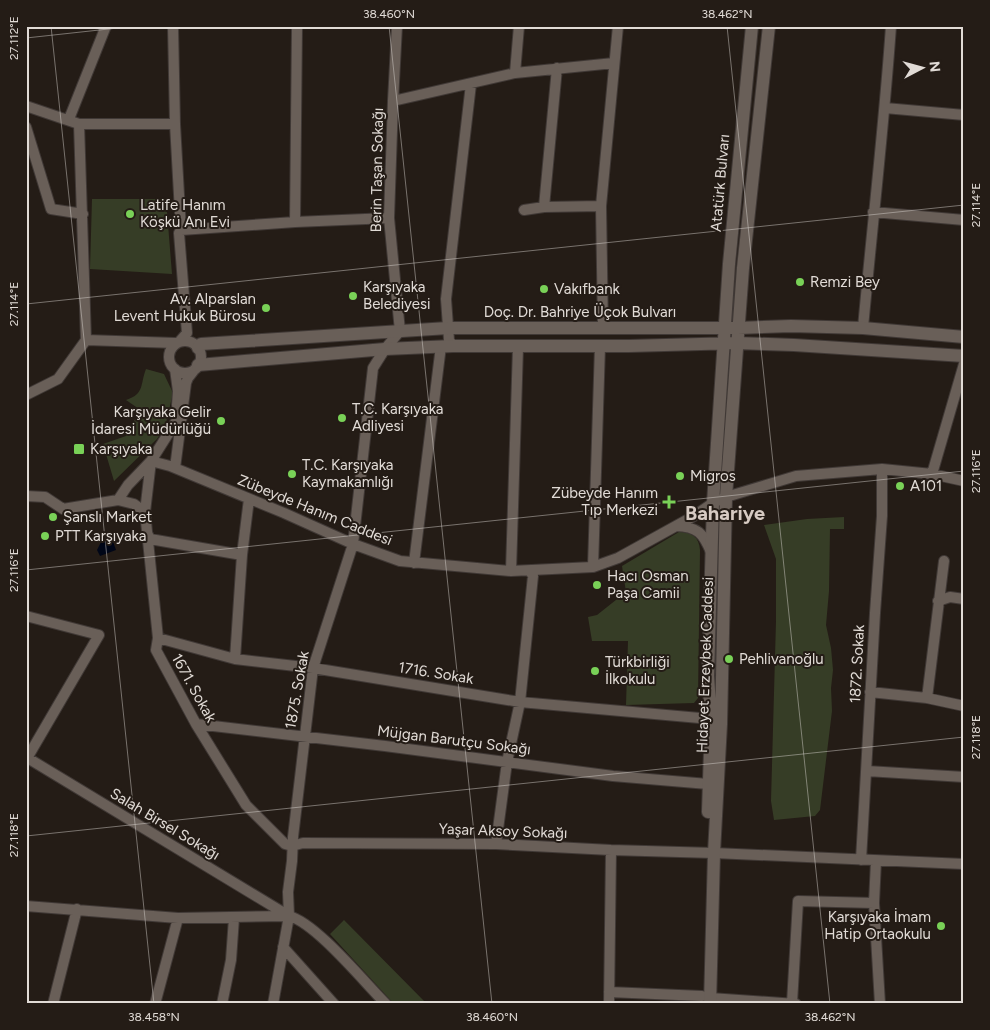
<svg xmlns="http://www.w3.org/2000/svg" width="990" height="1030" viewBox="0 0 990 1030" font-family="Figtree,sans-serif">
<rect width="100%" height="100%" fill="#241c16"/>
<path fill="#363d26" d="M92,199h74l6,75 -82,-5z
M146,369l18,5 9,19 -8,34 -8,12 -43,42 -11,-37 23,-8 7,-14 9,-11 -16,-11c19,-6 14,-16 20,-31z
M844,517v12h-14l-1,62 -3,34 5,23 2,22 -2,18 1,23 -12,99 -5,6 -41,4 -3,-19 5,-180v-62l-12,-34 43,-6z
M679,532c13,0 20,5 21,18l-2,148 -4,5 -68,2 2,-64h-36l-4,-24 9,-2 29,-23 -4,-26z
M344,920l83,84h-33l-64,-70z"/>
<path fill="#000617" d="M110,533l6,17 -16,6 -3,-6 8,-16z"/>
<g fill="none" stroke-linecap="round" stroke-linejoin="round">
<g stroke="#403936" stroke-width="12">
<path id="minor" d="M173,26l2,98 6,106 -2,3 8,100 -7,8
M515,73l4,-47
M393,101l122,-28 99,-10
M26,106l53,18h96
M885,108l79,7
M69,119l37,-93
M26,127l25,82 32,5
M544,207l13,-139
M524,210l20,-3 57,-1
M873,212l91,8
M295,222l2,-196
M181,230l114,-8 94,-4
M603,328l-2,-122 17,-180
M863,328c9,-101 21,-201 28,-302
M86,340l90,3
M169 357a16 16 0 1 1 32 0a16 16 0 1 1-32 0Z
M453,346l-4,-6 -3,-41 25,-215
M175,369l3,22 -1,14
M26,395l32,-16 28,-39 -7,-216
M151,461l-6,51 13,126 -2,12 40,74 50,81 39,39 7,2 11,-3 193,1 115,6 103,3 250,11
M151,461l19,5 114,47 69,31 47,17 111,10 82,-4 25,-9 76,-42 19,-13 13,-6 70,-21 86,-7 50,5 32,7
M175,468l11,-85 2,-5 7,-9
M932,474l32,-110
M26,496l19,1 18,12 55,-9 16,4 11,8
M118,500l10,-15 23,-24 24,-38
M676,526c22,1 27,7 35,26
M147,533l3,6 92,16
M414,563l27,-217
M593,567l7,-221
M511,571l7,-224
M938,601l12,-4 14,2
M26,616l73,19 -73,125
M158,638l77,21 78,9 207,34 191,17
M235,659l7,-104 7,-56
M870,692l57,6 37,8
M927,698l17,-137
M196,724l189,22 228,30 95,8
M26,757l263,159c27,7 75,66 97,88
M867,771l97,6
M496,844l11,-82 13,-60 13,-126 -3,-5
M861,860l14,-247 7,-97v-47
M876,861l-2,42 6,101
M26,906l152,12 110,-2
M283,947l51,57
M609,992l93,4
M710,998l86,6
M792,1003l6,-102 76,2
M53,1004l24,-95
M155,1004l23,-86
M222,1004l9,-44 3,-42
M273,1004l16,-88 -1,-24 4,-31 1,-24 20,-169 40,-124 20,-176 12,-19 15,-18 -11,-113 4,-117 4,-75
M609,1004l2,-154"/>
</g>
<g stroke="#403936" stroke-width="14">
<path id="secondary" d="M198,348l3,-4 247,-16h290l53,-2 72,2 101,9
M198,365l187,-16 68,-3h176l108,-3 57,2 170,11
M708,812l3,-93 -3,-43 5,-173 16,-239 23,-238
M710,1004l4,-151 7,-129 5,-227 17,-229 26,-242"/>
</g>
<use href="#minor" stroke="#695f58" stroke-width="10"/>
<use href="#secondary" stroke="#695f58" stroke-width="12"/>
</g>
<path fill="none" stroke="#e1dbd6" stroke-width="1" stroke-opacity="0.45" d="M51,26l103,978M389,26l103,978M727,26l103,978M26,38l110,-12M26,304l938,-99M26,570l938,-99M26,836l938,-99M957,1004l7,-1"/>
<g fill="#79d157" stroke="#241c16" stroke-width="2">
<circle cx="130" cy="214" r="5"/>
<circle cx="800" cy="282" r="5"/>
<circle cx="544" cy="289" r="5"/>
<circle cx="353" cy="296" r="5"/>
<circle cx="266" cy="308" r="5"/>
<circle cx="342" cy="418" r="5"/>
<circle cx="221" cy="421" r="5"/>
<rect x="73" y="443" width="12" height="12" rx="2.5"/>
<circle cx="292" cy="474" r="5"/>
<circle cx="680" cy="476" r="5"/>
<circle cx="900" cy="486" r="5"/>
<path d="M666.5 494.5h5v5h5v5h-5v5h-5v-5h-5v-5h5z"/>
<circle cx="53" cy="517" r="5"/>
<circle cx="45" cy="536" r="5"/>
<circle cx="597" cy="585" r="5"/>
<circle cx="729" cy="659" r="5"/>
<circle cx="595" cy="671" r="5"/>
<circle cx="941" cy="926" r="5"/>
</g>
<g text-anchor="middle" stroke-width="4" stroke-linejoin="round" paint-order="stroke">
<g font-size="15" fill="#e1dbd6" stroke="#241c16">
<text transform="translate(377 170) rotate(-89)" y="5">Berin Taşan Sokağı</text>
<text transform="translate(720 183) rotate(-85)" y="5">Atatürk Bulvarı</text>
<text x="580" y="317">Doç. Dr. Bahriye Üçok Bulvarı</text>
<text transform="translate(315 510) rotate(22)" y="5">Zübeyde Hanım Caddesi</text>
<text transform="translate(857 664) rotate(-87)" y="5">1872. Sokak</text>
<text transform="translate(705 665) rotate(-88)" y="5">Hidayet Erzeybek Caddesi</text>
<text transform="translate(436 673) rotate(9)" y="5">1716. Sokak</text>
<text transform="translate(194 688) rotate(61)" y="5">1671. Sokak</text>
<text transform="translate(297 690) rotate(-80)" y="5">1875. Sokak</text>
<text transform="translate(454 740) rotate(7)" y="5">Müjgan Barutçu Sokağı</text>
<text transform="translate(165 824) rotate(31)" y="5">Salah Birsel Sokağı</text>
<text transform="translate(503 831) rotate(2)" y="5">Yaşar Aksoy Sokağı</text>
</g>
<g font-size="15" fill="#e1dbd6" stroke="#241c16" text-anchor="start">
<text x="140" y="210">Latife Hanım<tspan x="140" dy="17">Köşkü Anı Evi</tspan></text>
<text x="810" y="287">Remzi Bey</text>
<text x="363" y="292">Karşıyaka<tspan x="363" dy="17">Belediyesi</tspan></text>
<text x="554" y="294">Vakıfbank</text>
<text x="256" y="304" text-anchor="end">Av. Alparslan<tspan x="256" dy="17">Levent Hukuk Bürosu</tspan></text>
<text x="352" y="414">T.C. Karşıyaka<tspan x="352" dy="17">Adliyesi</tspan></text>
<text x="211" y="417" text-anchor="end">Karşıyaka Gelir<tspan x="211" dy="17">İdaresi Müdürlüğü</tspan></text>
<text x="90" y="454">Karşıyaka</text>
<text x="302" y="470">T.C. Karşıyaka<tspan x="302" dy="17">Kaymakamlığı</tspan></text>
<text x="690" y="481">Migros</text>
<text x="910" y="491">A101</text>
<text x="658" y="498" text-anchor="end">Zübeyde Hanım<tspan x="658" dy="17">Tıp Merkezi</tspan></text>
<text x="63" y="522">Şanslı Market</text>
<text x="55" y="541">PTT Karşıyaka</text>
<text x="607" y="581">Hacı Osman<tspan x="607" dy="17">Paşa Camii</tspan></text>
<text x="739" y="664">Pehlivanoğlu</text>
<text x="605" y="667">Türkbirliği<tspan x="605" dy="17">İlkokulu</tspan></text>
<text x="931" y="922" text-anchor="end">Karşıyaka İmam<tspan x="931" dy="17">Hatip Ortaokulu</tspan></text>
</g>
<g font-size="20" font-weight="bold" fill="#d6cac2" stroke="#241c16">
<text x="725" y="520">Bahariye</text>
</g>
</g>
<rect width="990" height="1030" fill="none" stroke="#241c16" stroke-width="55"/>
<g transform="translate(922 68) rotate(84)" stroke="#241c16" stroke-width="4" paint-order="stroke">
<path d="M0-4L9 19L0 12L-9 19Z" fill="#e1dbd6"/>
<text y="-8" font-size="14" font-weight="bold" text-anchor="middle" fill="#e1dbd6">N</text>
</g>
<rect x="28" y="28" width="934" height="974" fill="none" stroke="#e1dbd6" stroke-width="2"/>
<g font-size="12" text-anchor="middle" fill="#e1dbd6">
<text x="389" y="18">38.460°N</text>
<text x="727" y="18">38.462°N</text>
<text transform="translate(14 38) rotate(-90)" y="4">27.112°E</text>
<text transform="translate(976 205) rotate(-90)" y="4">27.114°E</text>
<text transform="translate(14 304) rotate(-90)" y="4">27.114°E</text>
<text transform="translate(976 471) rotate(-90)" y="4">27.116°E</text>
<text transform="translate(14 570) rotate(-90)" y="4">27.116°E</text>
<text transform="translate(976 737) rotate(-90)" y="4">27.118°E</text>
<text transform="translate(14 835) rotate(-90)" y="4">27.118°E</text>
<text x="154" y="1021">38.458°N</text>
<text x="492" y="1021">38.460°N</text>
<text x="830" y="1021">38.462°N</text>
</g>
</svg>
